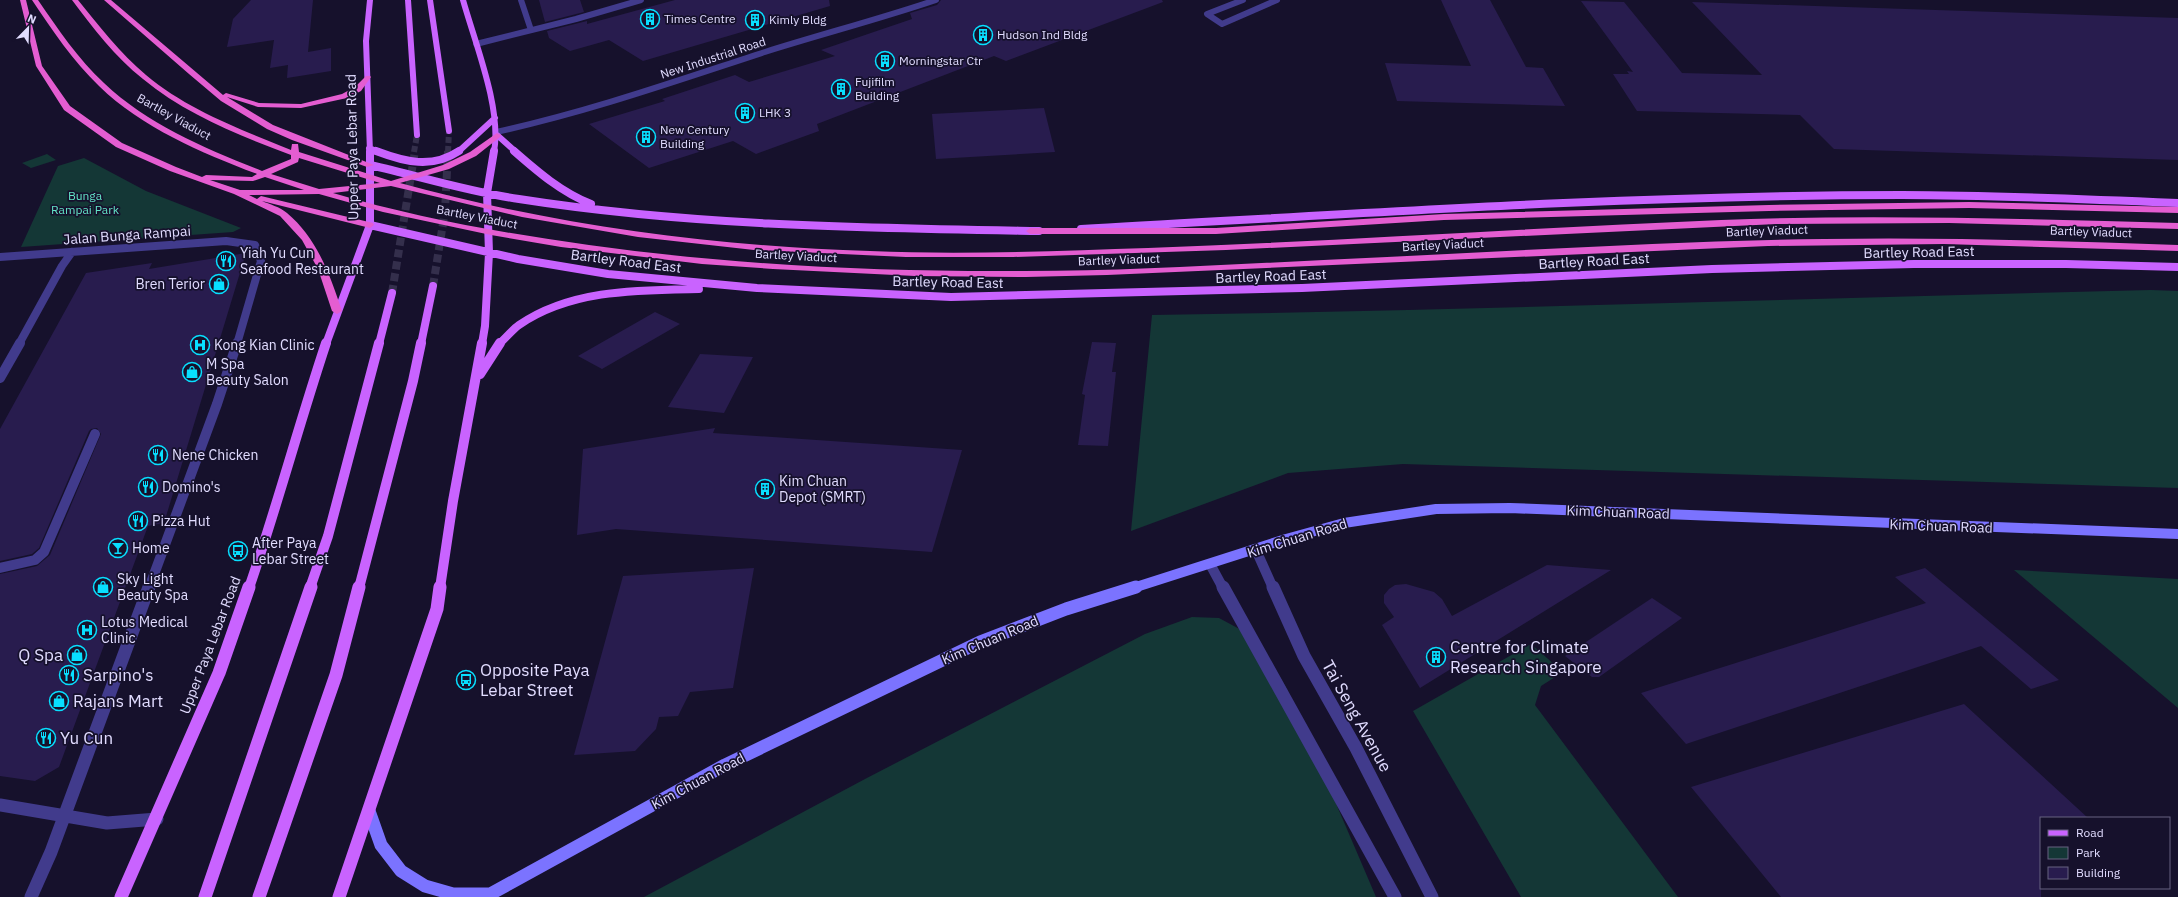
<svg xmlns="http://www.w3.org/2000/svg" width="2178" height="897" viewBox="0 0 2178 897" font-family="'IBM Plex Sans',sans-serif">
<rect width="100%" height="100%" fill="#16112c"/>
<path fill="#143736" d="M47,154l9,6 -25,8 -9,-5z
M84,158l62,33 95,37 -8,4 -212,15 37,-81z
M2151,290l27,1v197l-775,-24 -115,9 -157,58 21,-216c333,-5 666,-17 999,-25z
M2014,570l164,9v129z
M1192,617l27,1 39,21 29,50 89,208h-732l221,-118 280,-145z
M1531,644l32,28 -22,14 -6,19 143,192h-157l-108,-186z"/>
<path fill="#281c4e" d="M251,0h62l-5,52 23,-4v23l-44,7 1,-13 -18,3 4,-28 -47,7 6,-28z
M539,0h41l4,12 -39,10z
M675,0h154l1,6 -187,55 -34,-21 -39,11 -21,-13 -2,-7 40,-10v3z
M941,0h221l1,2 -157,59 -12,-5 -177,68 2,7 -63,23 -23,-13 -84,27 -60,-44 76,-23 -3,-2 73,-24 14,7 86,-26 -14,-6 91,-31 -2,-6 27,-8z
M1441,0h49l36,67 17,1 22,38 -168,-5 -12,-38 86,3z
M1581,1l43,1 58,71 80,2 -70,-73 486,16v142l-344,-11 -34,-34 -163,-4 -24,-37h16l-2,-3 6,1z
M1044,108l11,44 -119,7 -4,-45z
M246,253l-82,270 -16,3 -89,241 -24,14 -35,-5v-202l37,-8 13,-11 51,-121 -4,-6 -6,1 -2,2 -50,117 -7,6 -32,7v-132l86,-156 66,-10 -3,6z
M655,312l25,12 -78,45 -24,-13z
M1092,342l24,1 -4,29h4l-8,74 -30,-1 7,-50 -3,-1z
M700,354l53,3 -29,56 -56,-6z
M715,428l-2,5 249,17 -30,102 -316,-23 -39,6 6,-86z
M1547,565l64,5 -191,118 -38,-63 12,-8 -10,-14v-8l5,-6 6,-4 11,-1 28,8 8,7 10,17z
M754,568l-21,120 -43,4 -12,24 -19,1 -3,12 -21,22 -61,4 49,-179z
M1925,568l134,112 -28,9 -50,-43 -295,98 -45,-51 285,-90 -31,-26z
M1652,598l30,20 -83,59h-7l-27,-21z
M1964,704l124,114h-47v79h-260l-90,-110z"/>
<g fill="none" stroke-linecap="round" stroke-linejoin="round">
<path stroke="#342f4c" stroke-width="6" stroke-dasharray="6 3" stroke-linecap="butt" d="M414,152l3,-17
M448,152l1,-21"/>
<path stroke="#342f4c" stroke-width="8" stroke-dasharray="8 4" stroke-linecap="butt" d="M433,286l12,-75 3,-60
M392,293l23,-142"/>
<path stroke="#413b8c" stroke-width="6" d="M521,0l10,30
M1243,0l-36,14 15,10 55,-24
M476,44l100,-25 65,-19
M496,132c92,-20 180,-51 269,-80 57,-18 115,-33 171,-52"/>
<path stroke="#413b8c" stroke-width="8" d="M0,257l226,-16 29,4 6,16 -24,83
M19,344l43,-78 10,-14"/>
<path stroke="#413b8c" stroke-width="10" d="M0,378l20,-35
M1256,550l17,38
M1210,564l13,24
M0,568l35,-8 9,-8 51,-118
M149,588l68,-184 20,-61"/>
<path stroke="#413b8c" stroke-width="13" d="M1223,587l172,310
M1273,587l31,69 52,92 76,149
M0,805l107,18 50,-4
M31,897l20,-45 98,-265"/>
<path stroke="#7b73ff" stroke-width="10" d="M1133,588l153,-49 58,-16 92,-14 74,-1 668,26"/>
<path stroke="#7b73ff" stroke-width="13" d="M369,811l12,34 20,26 24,15 28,8h38
M485,897l240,-132 255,-123 86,-33 70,-22"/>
<path stroke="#c963ff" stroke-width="6" d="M408,0l9,135
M430,0l19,131
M463,0c12,43 39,109 31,152
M497,135l19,17
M369,148l10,4
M370,152l-4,-111 4,-41
M458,152l37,-34"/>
<path stroke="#c963ff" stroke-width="8" d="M376,151c29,11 56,18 83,0
M514,151c24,21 47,41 77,53
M370,165c49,11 99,27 149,34 172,27 346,29 520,32
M370,225l148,34 90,15 149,14 194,9 351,-9 410,-19 202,-5h152l112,3
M1081,229c274,-15 547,-34 821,-34 92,0 184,4 276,8
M326,344l44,-119v-74
M379,344l13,-51
M421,344l12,-58
M482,344l3,-18 4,-73 -2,-60 7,-42
M499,344c7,-6 13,-14 20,-19 52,-36 120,-35 180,-36"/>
<path stroke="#c963ff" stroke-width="10" d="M480,374l20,-31
M249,588c28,-81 50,-164 77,-245
M310,588l18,-52 51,-193
M359,588l54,-207 8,-38
M440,588l13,-87 29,-158"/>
<path stroke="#c963ff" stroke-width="13" d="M121,897l98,-224 30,-86
M205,897l106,-310
M259,897l77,-222 23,-88
M339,897l98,-288 3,-22"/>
<path fill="#e45dd1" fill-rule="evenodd" d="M20,0h6l16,66 28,40 52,37 54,24 26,10 4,-2 46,2 5,-3c-55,-21 -115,-46 -158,-88 -26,-25 -47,-56 -67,-86h6c20,29 40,59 66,83 44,42 103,66 158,88l29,-12v-4c-51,-19 -106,-41 -148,-76 -28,-22 -50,-51 -71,-79h6c21,26 42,53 68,75 39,33 89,52 135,71l10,4 1,-6h6l1,8 92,29 52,-16 27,-13 27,-19 4,2 -1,2 -24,19 -27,13 -49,14c153,42 312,63 470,68 92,4 185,0 278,-3 191,-7 382,-20 573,-28 152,-6 305,-1 457,3v6l-229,-6 -172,1 -551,26 -213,7h-107l-152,-7 -116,-13 -116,-20 -131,-31 -58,7c84,25 170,40 256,52 144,20 290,27 436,26 121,0 242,-9 362,-14 146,-7 292,-16 437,-18 118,-2 236,2 354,6v6l-234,-7 -176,2 -661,29 -81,2 -111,-1 -142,-7 -71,-5 -141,-17 -70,-12 -108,-23 -64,-18 -70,1 8,4 4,-3 112,27 1,2 -4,3 -108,-27c7,3 18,6 25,12 30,25 43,62 55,98l-5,3 -5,-3 -14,-42 -16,-29 -22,-24 -46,-22 -64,-23 -54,-24 -52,-37 -28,-44zM299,158l81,25 -61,6 -48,-15 27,-12zM265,177l39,13h-64l-30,-10 43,1z
M104,0h7l112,95 3,-2 33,10 42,1 41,-10 13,-7 11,-11h4l1,1 -10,14 -14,7 -46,10 -43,-1 -31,-10 46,28 101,40 -7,2 -75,-27 -25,-11 -46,-28 -32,-27z
M1969,202l209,5v6l-209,-5 -200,3 -325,9 -228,14h-186l-4,-3 4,-3h186l228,-14 325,-9z"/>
</g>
<defs>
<g id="building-ring" transform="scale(1)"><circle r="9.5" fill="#16112c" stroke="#08dfff" stroke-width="1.5"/><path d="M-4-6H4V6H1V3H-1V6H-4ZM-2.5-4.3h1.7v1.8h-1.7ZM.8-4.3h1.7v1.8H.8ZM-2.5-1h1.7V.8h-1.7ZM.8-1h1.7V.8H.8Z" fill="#08dfff"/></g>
<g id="restaurant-ring" transform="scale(1)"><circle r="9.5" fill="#16112c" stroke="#08dfff" stroke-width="1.5"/><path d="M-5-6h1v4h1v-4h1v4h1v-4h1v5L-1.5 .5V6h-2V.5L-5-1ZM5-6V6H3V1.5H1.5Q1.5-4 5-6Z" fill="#08dfff"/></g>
<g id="shop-ring" transform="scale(1)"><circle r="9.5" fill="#16112c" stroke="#08dfff" stroke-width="1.5"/><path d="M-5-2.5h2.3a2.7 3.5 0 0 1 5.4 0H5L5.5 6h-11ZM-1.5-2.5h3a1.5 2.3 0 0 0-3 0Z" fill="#08dfff"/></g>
<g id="hospital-ring" transform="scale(1)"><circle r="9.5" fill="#16112c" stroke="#08dfff" stroke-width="1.5"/><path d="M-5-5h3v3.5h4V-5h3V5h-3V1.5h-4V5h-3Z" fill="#08dfff"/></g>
<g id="bar-ring" transform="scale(1)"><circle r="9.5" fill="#16112c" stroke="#08dfff" stroke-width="1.5"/><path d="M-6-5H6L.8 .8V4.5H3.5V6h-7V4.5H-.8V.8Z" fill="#08dfff"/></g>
<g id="bus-ring" transform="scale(1)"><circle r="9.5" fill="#16112c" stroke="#08dfff" stroke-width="1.5"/><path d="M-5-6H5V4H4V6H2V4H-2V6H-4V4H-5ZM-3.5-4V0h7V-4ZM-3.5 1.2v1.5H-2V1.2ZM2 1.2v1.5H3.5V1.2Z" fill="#08dfff"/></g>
</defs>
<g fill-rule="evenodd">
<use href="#building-ring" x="650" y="19"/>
<use href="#building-ring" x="755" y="20"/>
<use href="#building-ring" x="983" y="35"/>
<use href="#building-ring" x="885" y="61"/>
<use href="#building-ring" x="841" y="89"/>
<use href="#building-ring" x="745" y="113"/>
<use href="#building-ring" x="646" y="137"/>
<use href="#restaurant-ring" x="226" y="261"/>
<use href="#shop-ring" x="219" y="284"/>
<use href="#hospital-ring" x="200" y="345"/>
<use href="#shop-ring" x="192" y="372"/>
<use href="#restaurant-ring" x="158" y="455"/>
<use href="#restaurant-ring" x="148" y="487"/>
<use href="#building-ring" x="765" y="489"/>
<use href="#restaurant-ring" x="138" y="521"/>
<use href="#bar-ring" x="118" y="548"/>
<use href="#bus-ring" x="238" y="551"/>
<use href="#shop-ring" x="103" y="587"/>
<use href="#hospital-ring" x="87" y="630"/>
<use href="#shop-ring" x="77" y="655"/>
<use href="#building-ring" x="1436" y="657"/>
<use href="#restaurant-ring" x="69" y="675"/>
<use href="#bus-ring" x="466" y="680"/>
<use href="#shop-ring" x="59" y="701"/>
<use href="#restaurant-ring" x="46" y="738"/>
</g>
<g text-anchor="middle" stroke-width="3.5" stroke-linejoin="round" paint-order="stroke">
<g font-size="12" fill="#e1dcff" stroke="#16112c" text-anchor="start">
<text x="664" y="23">Times Centre</text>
<text x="769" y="24">Kimly Bldg</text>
<text x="997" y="39">Hudson Ind Bldg</text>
<text x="899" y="65">Morningstar Ctr</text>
<text x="855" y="86">Fujifilm<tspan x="855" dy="14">Building</tspan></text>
<text x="759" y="117">LHK 3</text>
<text x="660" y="134">New Century<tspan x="660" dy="14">Building</tspan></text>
</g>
<g font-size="12" fill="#e1dcff" stroke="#16112c">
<text transform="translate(713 58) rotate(-18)" y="4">New Industrial Road</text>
<text transform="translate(174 117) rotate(29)" y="4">Bartley Viaduct</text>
<text transform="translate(477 217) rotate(11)" y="4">Bartley Viaduct</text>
<text transform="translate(1767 231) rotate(-2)" y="4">Bartley Viaduct</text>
<text transform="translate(2091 232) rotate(2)" y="4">Bartley Viaduct</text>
<text transform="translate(1443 245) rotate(-3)" y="4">Bartley Viaduct</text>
<text transform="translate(796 256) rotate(3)" y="4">Bartley Viaduct</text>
<text transform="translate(1119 260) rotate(-2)" y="4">Bartley Viaduct</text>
</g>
<g font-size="12" fill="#63e4c8" stroke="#16112c">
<text x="85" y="200">Bunga<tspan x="85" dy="14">Rampai Park</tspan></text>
</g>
<g font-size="14" fill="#e1dcff" stroke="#16112c">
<text transform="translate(352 147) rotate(-91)" y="5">Upper Paya Lebar Road</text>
<text transform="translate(127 235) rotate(-4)" y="5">Jalan Bunga Rampai</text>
<text transform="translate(1919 252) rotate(-1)" y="5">Bartley Road East</text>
<text transform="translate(626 261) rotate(7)" y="5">Bartley Road East</text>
<text transform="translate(1594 261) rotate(-3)" y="5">Bartley Road East</text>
<text transform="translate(1271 276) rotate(-2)" y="5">Bartley Road East</text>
<text transform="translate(948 282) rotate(1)" y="5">Bartley Road East</text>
<text transform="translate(1618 512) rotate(2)" y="5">Kim Chuan Road</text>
<text transform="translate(1941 526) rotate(2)" y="5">Kim Chuan Road</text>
<text transform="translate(1297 538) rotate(-17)" y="5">Kim Chuan Road</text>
<text transform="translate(990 640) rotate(-23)" y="5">Kim Chuan Road</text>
<text transform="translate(210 645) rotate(-69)" y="5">Upper Paya Lebar Road</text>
<text transform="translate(698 781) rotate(-28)" y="5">Kim Chuan Road</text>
</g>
<g font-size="14" fill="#e1dcff" stroke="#16112c" text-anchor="start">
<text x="240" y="258">Yiah Yu Cun<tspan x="240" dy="16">Seafood Restaurant</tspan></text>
<text x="205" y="289" text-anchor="end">Bren Terior</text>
<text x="214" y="350">Kong Kian Clinic</text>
<text x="206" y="369">M Spa<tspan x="206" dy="16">Beauty Salon</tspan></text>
<text x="172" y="460">Nene Chicken</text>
<text x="779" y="486">Kim Chuan<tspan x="779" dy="16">Depot (SMRT)</tspan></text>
<text x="162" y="492">Domino's</text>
<text x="152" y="526">Pizza Hut</text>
<text x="252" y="548">After Paya<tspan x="252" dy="16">Lebar Street</tspan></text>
<text x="132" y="553">Home</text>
<text x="117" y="584">Sky Light<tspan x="117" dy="16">Beauty Spa</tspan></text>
<text x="101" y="627">Lotus Medical<tspan x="101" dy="16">Clinic</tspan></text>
</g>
<g font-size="17" fill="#e1dcff" stroke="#16112c" text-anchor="start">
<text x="1450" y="653">Centre for Climate<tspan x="1450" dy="20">Research Singapore</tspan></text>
<text x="63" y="661" text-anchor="end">Q Spa</text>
<text x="480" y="676">Opposite Paya<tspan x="480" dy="20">Lebar Street</tspan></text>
<text x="83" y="681">Sarpino's</text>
<text x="73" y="707">Rajans Mart</text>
<text x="60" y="744">Yu Cun</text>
</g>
<g font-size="17" fill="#e1dcff" stroke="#16112c">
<text transform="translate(1357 716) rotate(61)" y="6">Tai Seng Avenue</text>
</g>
</g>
<rect x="2040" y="817" width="130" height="72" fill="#16112c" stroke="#676280"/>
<rect x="2048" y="830" width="20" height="6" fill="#c963ff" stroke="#676280"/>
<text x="2076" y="837" font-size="12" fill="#e1dcff">Road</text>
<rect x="2048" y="847" width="20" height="12" fill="#143736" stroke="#676280"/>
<text x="2076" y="857" font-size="12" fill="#e1dcff">Park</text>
<rect x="2048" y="867" width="20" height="12" fill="#281c4e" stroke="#676280"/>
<text x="2076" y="877" font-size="12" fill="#e1dcff">Building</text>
<g transform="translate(28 28) rotate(23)" stroke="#16112c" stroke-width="3" paint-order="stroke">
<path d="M0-3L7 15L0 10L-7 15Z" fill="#e1dcff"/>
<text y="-6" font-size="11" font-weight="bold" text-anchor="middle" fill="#e1dcff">N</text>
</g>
</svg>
